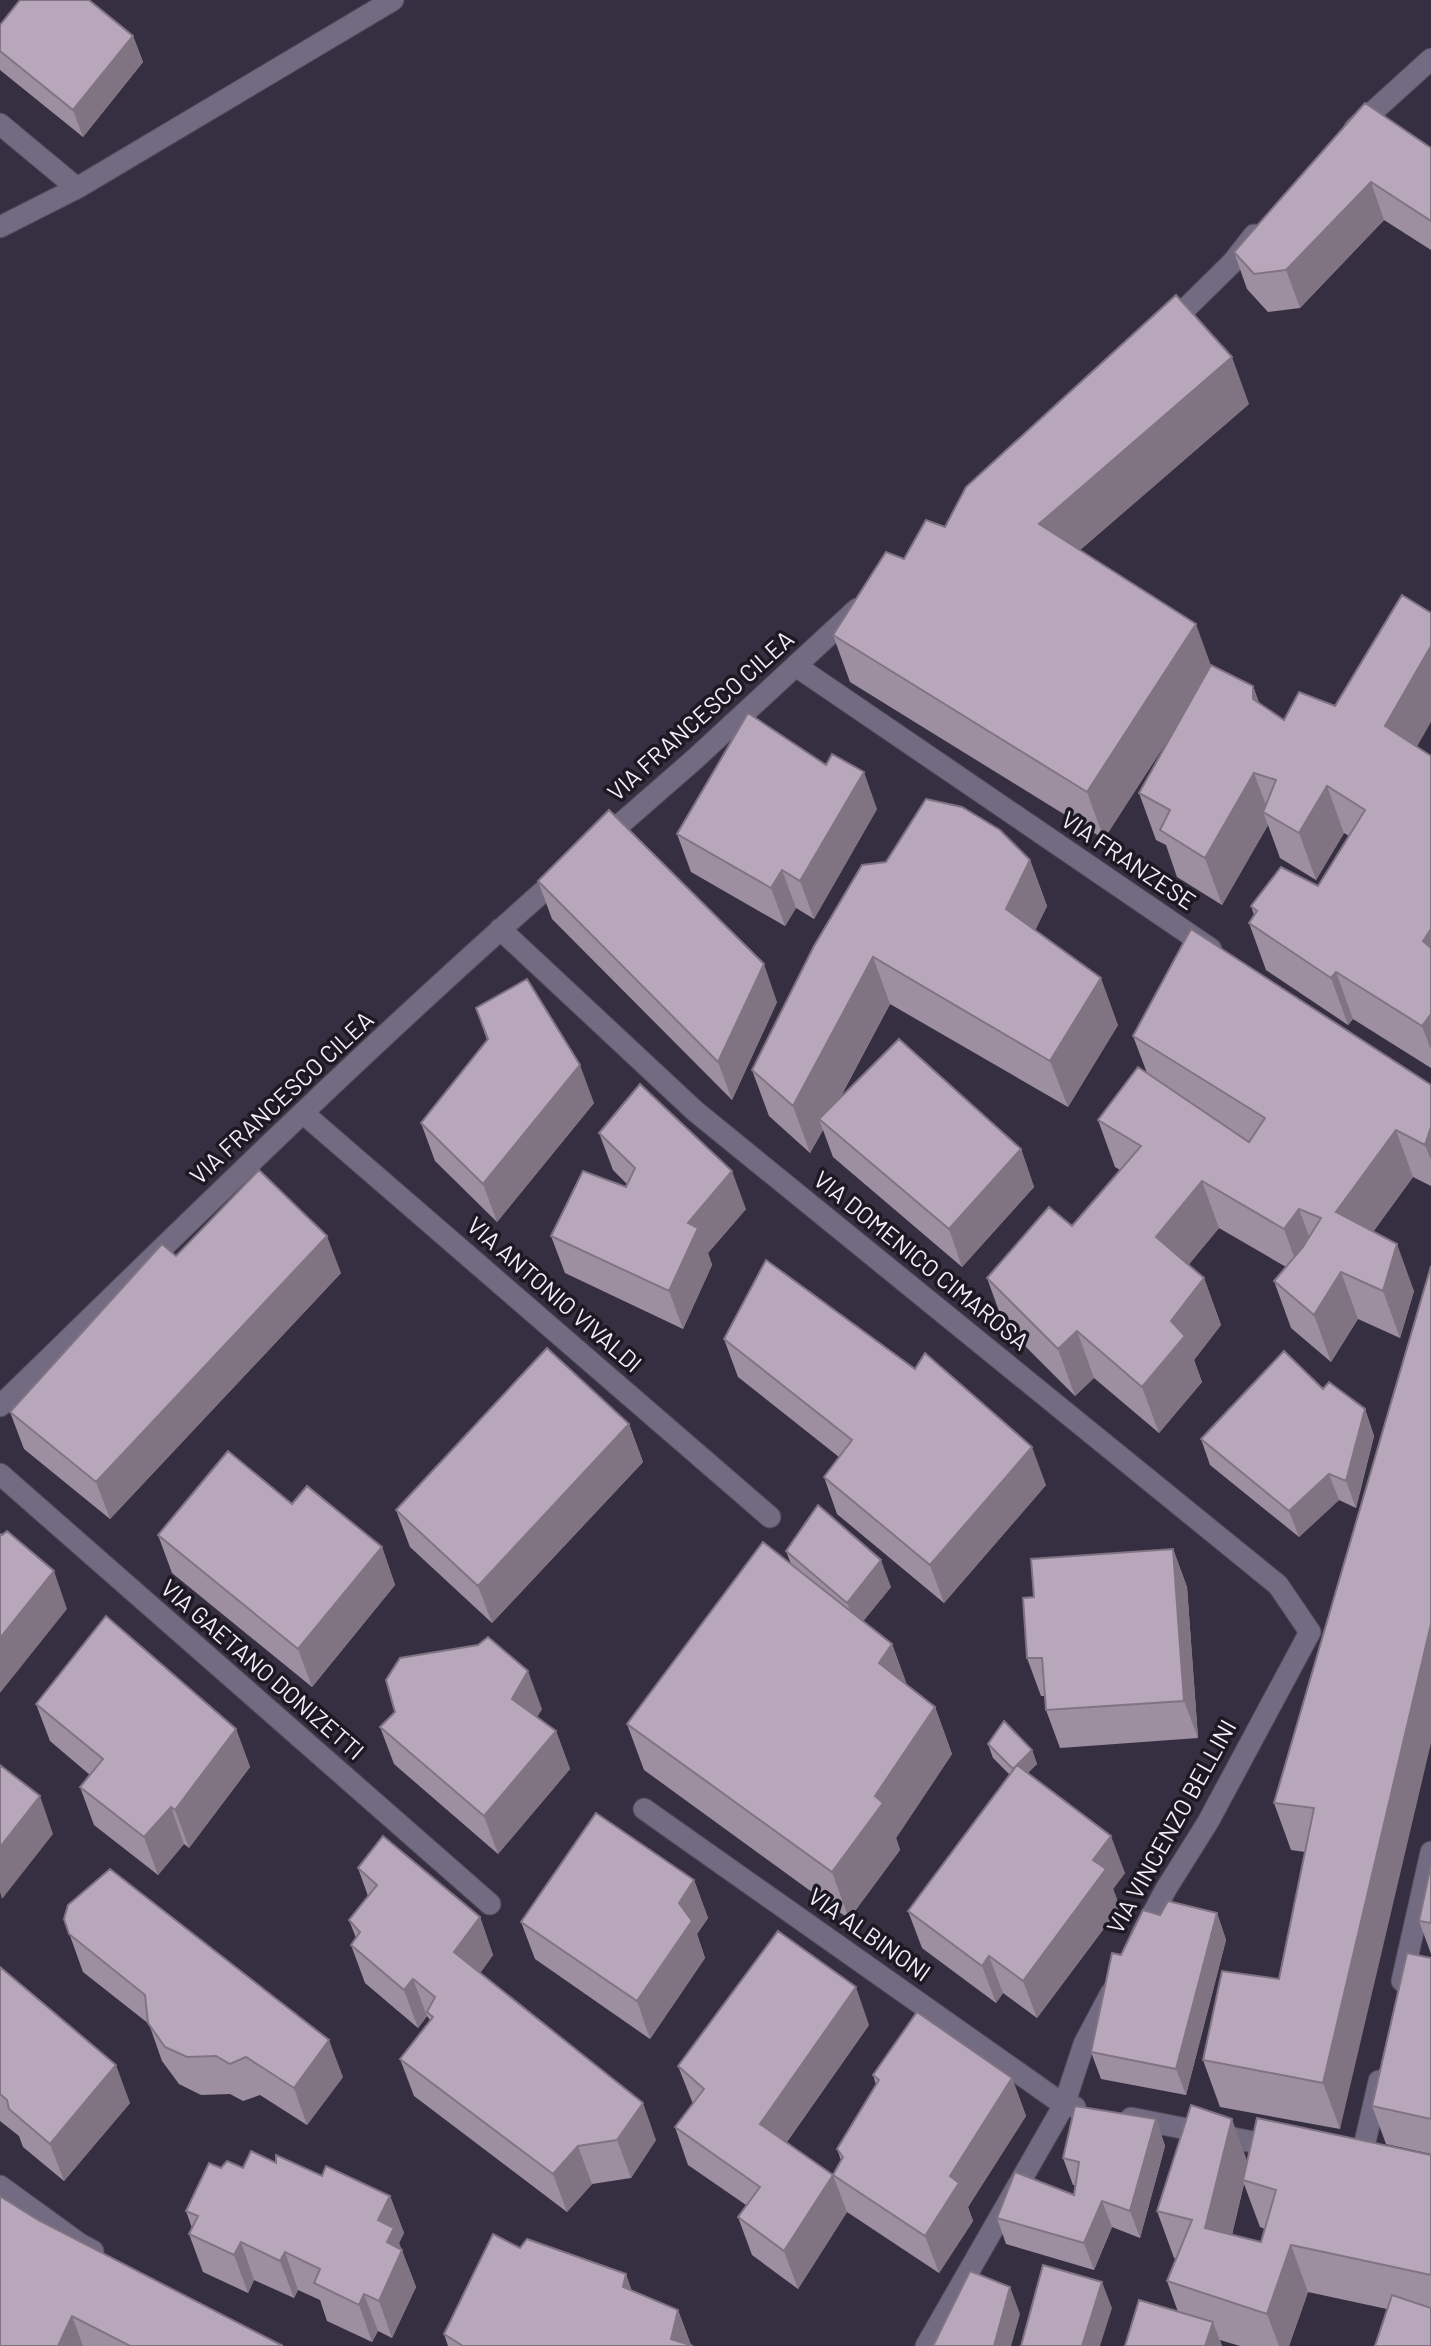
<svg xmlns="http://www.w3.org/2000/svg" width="1431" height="2346" viewBox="0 0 1431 2346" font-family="Barlow,sans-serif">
<rect width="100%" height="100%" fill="#362f42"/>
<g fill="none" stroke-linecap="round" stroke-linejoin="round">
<g stroke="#504b5b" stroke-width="23">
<path id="minor" d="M0,124l77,64
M1355,128l76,-69
M0,227l77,-39 316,-188
M1168,326l64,-63 22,-28
M796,666l415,283
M601,841l95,-83 161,-149
M500,929l195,182 583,474 32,47 -102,190 -42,67 -25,47
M303,1113l467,404
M0,1406c185,-180 369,-362 563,-532
M0,1474l490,430
M644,1809l420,296 11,2
M1402,1981l29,-129
M1131,2118l147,29
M1360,2164l19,-83
M0,2186l80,58 13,7
M926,2346l138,-241 20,-61 27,-51"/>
</g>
<use href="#minor" stroke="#726b81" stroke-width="21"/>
</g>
<path fill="#9e8fa0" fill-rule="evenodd" d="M0,25l133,11 10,26 -60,75 -83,-67z
M1431,148v102l-47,-30 -84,88 -32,4 -21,-23 -13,-37z
M1249,404l-169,146 131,115 42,21 6,17 25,17 133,27 14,9v312l-78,-49 -5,6 -82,-55 -17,-47 5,-8 -3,-9 67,-20 31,-50 -5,-3 -28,47 -36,-22 -12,-33 -46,80 -45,-28 -11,-32 -10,-5 -17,-47 34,-62 -69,108 -254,-157 -17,-47 71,-76 41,-32z
M826,765l51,44 -63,110 -18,-11 -11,18 -94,-54 -14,-38z
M1030,860l17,46 -12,24 83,95 -50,82 -178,-103 -51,96 182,49 13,38 -72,80 -129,-110 -10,-27 -13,23 -41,-37 -17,-46 62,-124z
M538,881l239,121 -45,98 -180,-181z
M476,1008l118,95 -97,119 -62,-61 -14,-38 66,-83z
M1133,1036l298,49v101l-18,-9 -40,55 41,59 -14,47 -42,-19 -27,43 -40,-34 -17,-47 12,-14 -67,-39 -31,37 16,13 17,47 -27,35 8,22 -43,51 -65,-55 -19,18 -71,-71 -17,-47 85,-52 48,-56 -5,-3 -17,-47 49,-47z
M599,1133l147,76 -38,44 4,12 -29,64 -118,-56 -14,-37 75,-49 1,-3 -14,-14z
M176,1256l165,17 -231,246 -86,-70 -14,-37z
M1431,1266l-91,863 -120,-22 -17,-47 76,-81 26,-127 -14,-2 -17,-47z
M724,1339l191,30 131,116 -102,118 -107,-89 -13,-37 15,-20 -101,-80z
M1323,1389l42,20 9,27 -18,72 -17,-8 -40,37 -89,-72 -9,-26z
M629,1424l14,38 -151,161 -82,-76 -14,-37z
M292,1504l90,43 13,38 -83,102 -140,-114 -14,-38z
M1173,1549l14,38 11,151 -138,10 -14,-38 -1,-14h-4l-14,-38 7,-61z
M786,1551l105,36 -28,34 29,23 15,41 28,22 17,47 -56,84 4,12 -51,69 -205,-149 -17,-46 164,-160z
M36,1704l200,25 14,38 -61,81 -5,-4 -26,31 -64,-50 -14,-38 10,-12 -40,-34z
M542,1709l-5,8 19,14 14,38 -72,85 -104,-90 -14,-37z
M988,1744l44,6 5,14 -10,9 98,100 -12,16 7,18 -83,111 -34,-25 -7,10 -74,-55 -14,-37 102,-136 -17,-17z
M1431,1865v89l-12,-33z
M358,1868l122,49 13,38 -13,18 176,167 -25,38 -39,6 -25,28 -153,-116 -14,-37 30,-39 -3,-4 -9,12 -53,-45 -14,-38 5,-7 -7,-18 19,-24z
M694,1880l14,38 -11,16 8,24 -55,81 -115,-80 -14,-37z
M1217,1913l9,27 -40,155 -85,-16 -10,-27 30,-97 39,-40z
M64,1919l279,158 -36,48 -47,-30 -17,6 -13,-7 -29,1 -22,-11 -17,-23 -13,-37 -66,-52z
M1431,1958v196l-45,-10 -14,-38z
M0,1967l130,136 -66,78 -41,-34 -4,-11 -19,-15z
M869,2025l-82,117 46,33 14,37 -49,77 -46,-34 -14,-38 8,-12 -58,-40 -13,-38 18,-23 -15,-38z
M873,2075l139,3 14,38 -58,91 5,14 -34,52 -92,-61 -14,-37 8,-15 -4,-11 39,-64z
M1156,2119l9,27 -25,92 -28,-11 -18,43 -88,-26 -9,-26 77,-23 1,-10h-2l-10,-27z
M1431,2155v191l-44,-37 -79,-17 -19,54h-49l-20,-6 2,6h-97l53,-34 -11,-31 9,-22 -2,-1 -17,-47 90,-49zM1244,2184l16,43 5,2 -4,13 -29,-7z
M276,2163l114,33 14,37 -5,10 17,44 -24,51 -14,-7 -6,11 -45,-21 -7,-21 -22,-10 -4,8 -40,-18 -6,13 -45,-21 -14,-38 3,-6 -6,-17 35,-43h22z
M38,2220l245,126h-283z
M520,2248l112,43 46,19 13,35 2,1h-245l-4,-12z"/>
<path fill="#817482" d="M133,36l10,26 -60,75 -10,-27z
M1371,182l13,38 -84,88 -14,-38z
M1232,357l17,47 -193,167 -17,-47z
M1196,624l17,47 -109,168 -17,-47z
M1431,646v76l-29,51 -17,-47z
M1253,686l17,47 -17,-34z
M864,772l13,37 -63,110 -14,-38z
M1254,773l16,43 -7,-4 5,13 -46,80 -17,-47z
M1327,786l17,47 -28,47 -17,-47z
M1030,860l17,46 -24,50 -17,-47z
M782,870l14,38 -11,18 -14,-38z
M1431,929v33l-8,-21z
M873,957l17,47 -65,121 -6,-6 4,11 -13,23 -17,-47z
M764,964l13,38 -45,98 -14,-38z
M1336,972l17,47 -5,6 -17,-47z
M1101,978l17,47 -50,82 -18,-46z
M1431,1014v36l-9,-24z
M580,1065l14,38 -97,119 -14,-38z
M1431,1127v33l-6,-15z
M1396,1130l17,47 -60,82 -17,-47z
M1021,1149l13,38 -72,80 -13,-38z
M732,1171l14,38 -38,44 4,12 -29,64 -14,-38 19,-68z
M1202,1181l17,47 -46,56 -17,-47z
M1299,1209l17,46 -15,21 -17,-47z
M327,1236l14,37 -231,246 -14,-37z
M1397,1244l17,47 -14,47 -17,-47z
M1341,1272l17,47 -27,43 -17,-47z
M1204,1278l17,47 -27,35 8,22 -43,51 -17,-46 29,-66z
M1077,1331l17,47 -19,18 -17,-47z
M1365,1409l9,27 -18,72 -10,-27z
M629,1424l14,38 -151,161 -14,-37z
M1032,1447l14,38 -102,118 -14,-38z
M1329,1474l10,26 -40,37 -10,-26z
M382,1547l13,38 -83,102 -14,-38z
M1173,1549l14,38 11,151 -14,-37z
M881,1560l10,27 -34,42 -10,-26z
M54,1571l13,38 -67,84v-55z
M1431,1624v119l-91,386 -17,-46z
M892,1644l17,47 -30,-28z
M528,1671l14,38 -17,27 -13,-37z
M935,1707l17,47 -56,84 4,12 -51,69 -17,-47 43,-76z
M236,1729l14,38 -61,81 -14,-38z
M556,1731l14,38 -72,85 -14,-38z
M1032,1750l5,14 -19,19 -5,-14z
M40,1796l13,38 -51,65 -2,-7v-45z
M171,1807l13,37 -26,31 -14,-38z
M1111,1836l14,37 -12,16 7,18 -83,111 -14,-37 70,-121z
M694,1880l14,38 -11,16 8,24 -55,81 -13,-38 42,-98z
M1217,1913l9,27 -40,155 -10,-26z
M480,1917l13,38 -25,35 -14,-38z
M989,1956l14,37 -7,10 -14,-37z
M413,1979l14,37 -9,12 -14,-38z
M856,1987l13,38 -96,136 -13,-37z
M329,2040l14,37 -36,48 -13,-37z
M116,2065l14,38 -66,78 -14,-37z
M1012,2078l14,38 -58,91 5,14 -34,52 -14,-37 25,-60z
M643,2103l13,37 -25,38 -14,-38z
M1156,2119l9,27 -25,92 -10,-27z
M1232,2119l17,47 -6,14 1,4 -22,91 -17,-47z
M578,2146l14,38 -25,28 -14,-38z
M833,2175l14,37 -49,77 -14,-38z
M390,2196l14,37 -5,10 17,44 -24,51 -13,-37 -1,-81z
M1102,2201l10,26 -18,43 -10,-27z
M241,2242l13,38 -6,13 -14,-38z
M1291,2245l17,47 -19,54h-10l-12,-32z
M285,2252l13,38 -4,8 -14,-37z
M626,2274l17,47 -20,-34z
M1102,2282l10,26 -12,38h-18z
M1010,2287l10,27 -9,32h-17z
M364,2294l14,37 -6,11 -13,-37z
M678,2310l13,36 -20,-7z
M72,2316l11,30h-25z
M1213,2322l9,24h-17z"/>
<path fill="#b8a6ba" stroke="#817482" stroke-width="2" d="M20,0h69l44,36 -60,74 -73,-59v-26z
M1365,103l66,45v73l-60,-39 -85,88 -32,4 -20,-22z
M1176,295l56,62 -193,167 157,100 -109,168 -254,-157 53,-83 18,7 22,-39 19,7 21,-40z
M1402,595l29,18v33l-46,80 46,30v173l-8,12 8,7v66l-9,12 -86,-54 -5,6 -82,-55 8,-12 -6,-5 30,-39 37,19 47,-76 -38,-24 -28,47 -36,-21 13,-32 -22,-7 -49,85 -45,-28 10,-20 -31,-17 72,-128 42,21v13l31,21 15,-28 36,14z
M748,713l78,52 6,-11 32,18 -64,109 -18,-11 -11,18 -94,-54z
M926,799l36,8 38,23 30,30 -24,49 95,69 -51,83 -177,-104 -80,149 -41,-36 62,-124 48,-81 24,-3z
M609,810l155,154 -46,98 -180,-181z
M1191,929l240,156v42l-6,18 -29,-15 -60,82 61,32 -14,47 -42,-19 -27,43 -40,-34 29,-34 18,-29 -22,-9 -15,20 -82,-48 -46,56 48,41 -33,43 14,15 -43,51 -65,-56 -19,18 -71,-71 62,-71 23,19 69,-80 -43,-26 40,-53 111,75 16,-24 -132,-82z
M527,979l53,86 -97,119 -62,-61 67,-84 -12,-31z
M899,1039l122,110 -72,80 -130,-110z
M640,1084l92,87 -44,52 10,5 -29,63 -118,-55 32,-65 43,16 9,-19 -36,-35z
M259,1170l68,66 -231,246 -86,-70 152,-168 14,12z
M766,1260l149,109 10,-16 107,94 -102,118 -106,-88 28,-37 -128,-101z
M1431,1266v358l-108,459 -120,-23 19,-89 57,8 35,-171 -40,-5z
M547,1348l82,76 -151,162 -82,-76z
M1284,1351l39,38 6,-7 36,27 -19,72 -17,-7 -40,37 -88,-72z
M228,1451l64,53 15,-18 75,61 -84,102 -140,-114z
M818,1505l63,55 -34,43 -61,-52z
M7,1531l47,40 -54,67v-104l2,1z
M763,1542l129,102 -13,19 56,44 -60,89 8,7 -51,69 -205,-148z
M1173,1549l11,152 -138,9 -4,-52h-15l-4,-60 11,-1 -3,-38z
M106,1616l130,113 -61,81 -4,-3 -27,30 -64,-50 23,-28 -67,-55z
M488,1637l40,34 -16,28 44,32 -72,85 -104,-89 15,-15 -9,-32 14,-22 78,-13z
M1004,1721l28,29 -19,19 -25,-25z
M0,1765l40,31 -40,51z
M1017,1765l94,71 -18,24 13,9 -83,112 -34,-25 -7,10 -74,-55z
M596,1813l98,67 -15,23 13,18 -55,80 -116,-79z
M383,1836l97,81 -26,35 189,151 -26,37 -39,6 -25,28 -153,-115 33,-42 -6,-5 8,-15 -22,-18 -9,11 -53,-45 9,-13 -11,-12 28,-35 -19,-17z
M1431,1865v58l-12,-2z
M110,1869l219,171 -35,48 -48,-31 -16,7 -14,-8 -29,1 -22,-10 -17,-24 -3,-28 -76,-61 -5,-15 4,-14z
M1168,1901l49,12 -41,156 -85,-17 21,-99 9,2 22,-45 17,5z
M778,1931l78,56 -96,137 73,51 -49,76 -46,-34 22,-30 -85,-60 29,-38 -26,-23z
M1407,1953l24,5v161l-59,-13z
M0,1967l116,98 -66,79 -41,-35 -2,-9 -7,-6z
M917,2012l95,66 -62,98 9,7 -34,53 -92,-61 10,-18 -6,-8 42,-69 -6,-5z
M1191,2105l41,14 -27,109 56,14 15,-52 -33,-10 14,-62 174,37v120l-140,-30 -24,69 -100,-33 25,-61 -35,-9z
M1075,2106l81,13 -26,92 -28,-10 -18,42 -87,-25 18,-46 59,23 5,-33 -16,-4z
M251,2151l25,12v-8l46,21 4,-10 64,30 -12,24 16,8 -7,14 15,8 -23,51 -15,-7 -5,11 -45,-22 6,-14 -35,-17 -5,9 -39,-19 -7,13 -45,-21 9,-18 -12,-5 23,-48 12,5 6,-7 16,7z
M0,2196l38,24 245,126h-153l-58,-30 -14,30h-58z
M493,2234l27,14 7,-9 99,35 -3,13 55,23 -7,29 22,7h-230l-19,-12z
M1043,2265l59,17 -20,64h-61z
M970,2271l40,16 -16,59h-61z
M1392,2295l39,13v38h-56z
M1139,2300l74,22 -8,24h-80z"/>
<g text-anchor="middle" stroke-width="7" stroke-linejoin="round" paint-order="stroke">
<g font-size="24" fill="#f2eefb" stroke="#1c1922">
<text transform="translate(701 716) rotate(-42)" y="8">VIA FRANCESCO CILEA</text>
<text transform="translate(1128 861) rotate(34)" y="8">VIA FRANZESE</text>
<text transform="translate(282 1098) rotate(-43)" y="8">VIA FRANCESCO CILEA</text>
<text transform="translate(921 1261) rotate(39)" y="8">VIA DOMENICO CIMAROSA</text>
<text transform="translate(554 1295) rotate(41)" y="8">VIA ANTONIO VIVALDI</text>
<text transform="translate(262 1670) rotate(41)" y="8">VIA GAETANO DONIZETTI</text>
<text transform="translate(1172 1827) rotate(-61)" y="8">VIA VINCENZO BELLINI</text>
<text transform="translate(869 1935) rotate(35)" y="8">VIA ALBINONI</text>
</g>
</g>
</svg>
